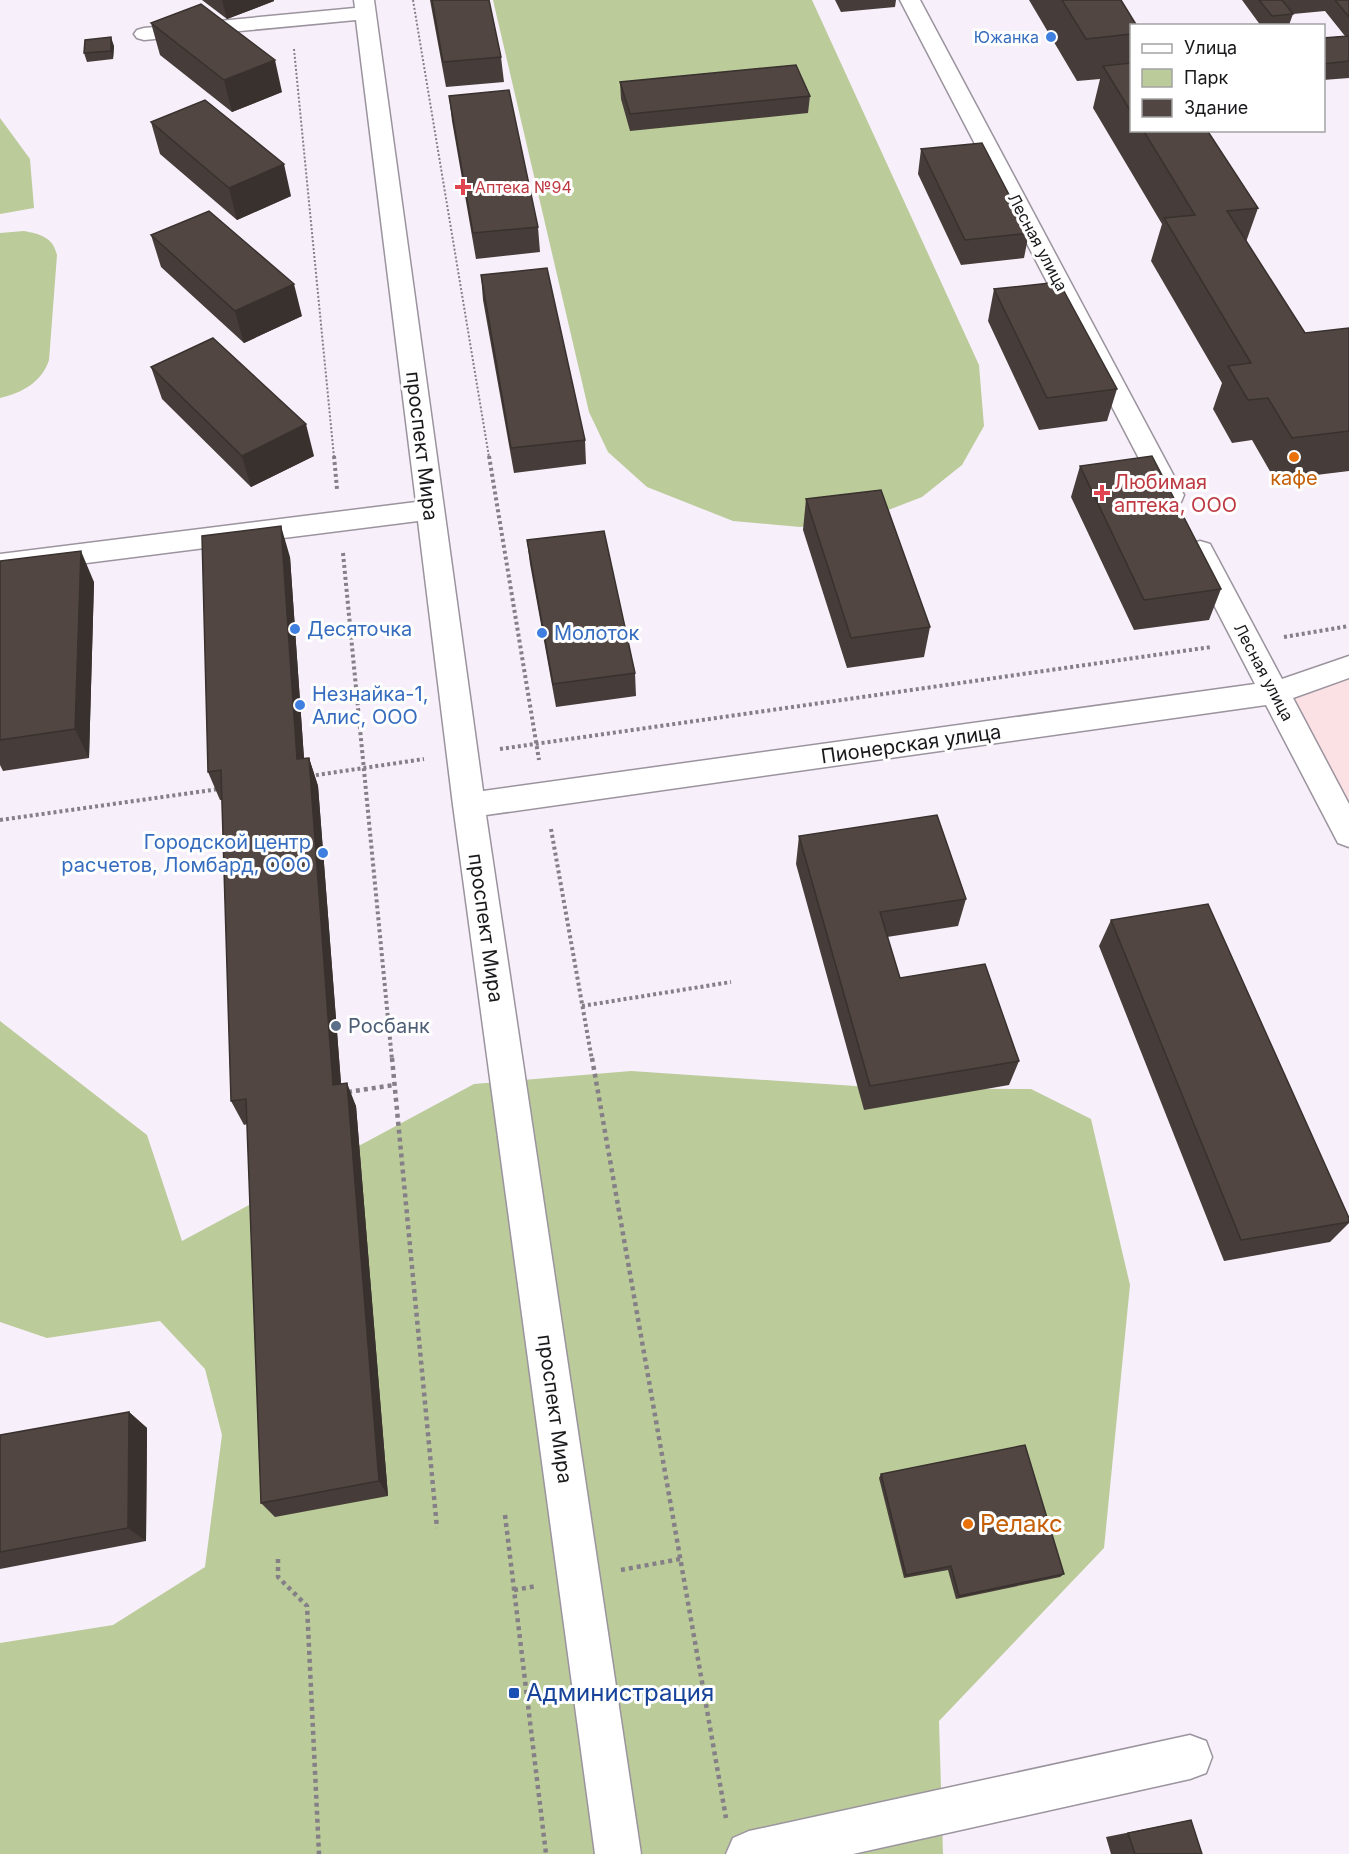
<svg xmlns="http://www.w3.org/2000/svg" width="1349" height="1854" viewBox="0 0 1349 1854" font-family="Inter,sans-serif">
<rect width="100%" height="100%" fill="#f7effa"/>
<path fill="#fbe0e4" d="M1349,667v167l-74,-141z"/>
<path fill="#bbcb9a" d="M493,0h319l167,365 5,61 -22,39 -40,32 -57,22 -65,8 -67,-6 -86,-34 -39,-35 -19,-40z
M0,118l30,41 4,49 -34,6z
M24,231c16,3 29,6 33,24l-8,105c-7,22 -27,33 -49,38v-165z
M0,1021l147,114 35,106 292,-157 157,-13 254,17 146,1 60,30 39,166 -26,263 -165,173 4,133h-943v-211l113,-18 92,-58 17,-132 -17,-66 -45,-48 -113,17 -47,-16z"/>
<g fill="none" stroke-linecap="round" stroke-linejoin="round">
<g stroke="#9b949e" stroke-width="3">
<path id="minor" d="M354,0h20l109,791 772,-107 -69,-133 4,-7 10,-3 10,3 72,135 67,-23v22l-56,20 56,106v43l-11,-4 -72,-138 -780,110 155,1039h-46l-142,-1049 -35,-284 -418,53v-20l416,-52 -60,-482 -212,20 -7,-2 -3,-4 3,-4 7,-2 211,-20z
M900,0h20l264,495 -3,7 -10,2 -10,-2 -3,-7z
M1190,1735l16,6 6,16 -6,16 -16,6 -337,75h-127l7,-16 16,-7z"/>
</g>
<path stroke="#858087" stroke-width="2" stroke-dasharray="2 2" stroke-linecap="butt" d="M413,0l76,457
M294,49l40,408"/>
<path stroke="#858087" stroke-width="4" stroke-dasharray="3 3" stroke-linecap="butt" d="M334,456l3,33
M489,456l50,304
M343,553l49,507
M1284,637l65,-11
M500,749l711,-102
M310,776l114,-17
M0,820l219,-31
M551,829l41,231
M582,1006l149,-24"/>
<path stroke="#858087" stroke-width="4.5" stroke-dasharray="4 4" stroke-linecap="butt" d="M392,1058l45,470
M592,1058l134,760
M348,1092l46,-7
M505,1515l41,339
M278,1559v18l29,29 12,248
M621,1570l59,-11
M514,1590l23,-4"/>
<use href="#minor" fill="#fff" fill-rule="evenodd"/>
</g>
<path fill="#463c39" d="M202,0h72v1l-47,18z
M430,0h59l12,57 3,25 -58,5z
M835,0h61l-1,7 -54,5z
M1029,0h92l10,26v104h76l51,78 -12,34 59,91 44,-5v143l-74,9 -23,-40 -20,3 -19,-34 9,-26 -71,-122 11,-37 -69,-116 7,-29 -23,2z
M1242,0h107v78l-26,2v-42l22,-2 -20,-25 -32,3 -4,11 13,1h-41z
M151,23l131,69 -50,20 -72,-57z
M114,46l-1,13 -26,3 -3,-9z
M620,82l190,14 -2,17 -178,18 -9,-32z
M449,96l89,131 2,25 -64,7 -24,-138z
M151,122l140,74 -54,24 -77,-66z
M921,149l108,84 -5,25 -63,7 -43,-91z
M151,235l151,81 -58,27 -83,-76z
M481,275l104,165 1,24 -72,9 -31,-173z
M994,289l123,100 -10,32 -68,9 -51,-109z
M151,367l163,89 -63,31 -89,-88z
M1080,466l141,123 -12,31 -75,10 -63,-133z
M806,499l124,128 -6,30 -77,11 -44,-138z
M527,540l108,133 1,23 -80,11 -26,-143z
M290,557l14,201h5l9,28 23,298 15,22 32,390 -113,21 -14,-14 -14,-379 -3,1 -13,-24 -9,-301h-2l-12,-28z
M0,561l94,21 -5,176 -86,13 -3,-6z
M799,836l167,63 -8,27 -71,11 13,41 119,83 -10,24 -145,25 -68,-246z
M1111,920l238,298v5l-19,19 -106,19 -125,-315z
M129,1412l18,16 -1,113 -146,28v-134z
M881,1474l183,100 -4,3 -104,22 -8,-29 -44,8 -25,-100z
M1191,1820l11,34h-91l-5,-17z"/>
<path fill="#39312e" d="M222,0h52v1l-47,18z
M111,37l3,9 -1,13 -2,-8z
M275,60l7,32 -50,20 -8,-32z
M284,164l7,32 -54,24 -8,-32z
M294,284l8,32 -58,27 -9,-32z
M306,424l8,32 -63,31 -9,-31z
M281,526l9,31 16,231 -9,-29z
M81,551l13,31 -5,176 -14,-29z
M309,758l9,28 25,323 -10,-24z
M347,1083l9,23 32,390 -9,-15z
M129,1412l18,16 -1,113 -18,-13z"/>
<path fill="#514642" stroke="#39312e" stroke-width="1.5" d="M432,0h57l12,57 -58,5z
M1062,0h59l16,26h-6v8l-45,5z
M1259,0h23l11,14 -21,2z
M1335,0h14v17z
M201,4l74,56 -51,20 -73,-57z
M1349,36v25l-26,3v-26z
M111,37v14l-27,2 1,-13z
M1131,63v49l-28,-46z
M796,65l14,31 -180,18 -10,-32z
M509,90l29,137 -65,6 -24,-137z
M205,100l79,64 -55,24 -78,-66z
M1143,130h64l51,78 -31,3 78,122 44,-5v103l-57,7 -24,-40 -20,2 -20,-34 23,-3 -87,-145 31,-3z
M982,143l47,90 -64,7 -44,-91z
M209,211l85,73 -59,27 -84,-76z
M547,268l38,172 -74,8 -30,-173z
M1059,282l58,107 -70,9 -53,-109z
M213,338l93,86 -64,32 -91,-89z
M1152,456l69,133 -77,11 -64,-134z
M881,490l49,137 -79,11 -45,-139z
M281,526l16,233 12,-1 24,327 14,-2 32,398 -118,22 -15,-404 -15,2 -10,-331 -13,2 -6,-236z
M604,531l31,142 -82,11 -26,-144z
M81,551l-6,178 -75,11v-179z
M937,815l29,84 -86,13 20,66 85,-14 34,97 -149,25 -71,-250z
M1208,904l141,314v4l-108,18 -130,-320z
M129,1412l-1,116 -128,24v-117z
M1025,1445l39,129 -105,22 -8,-30 -45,9 -25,-101z
M1191,1820l11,34h-67l-7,-21z"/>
<g fill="#3f7fe0" stroke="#fff" stroke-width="2">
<circle cx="1051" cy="37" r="6"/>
<circle cx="295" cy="629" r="6"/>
<circle cx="542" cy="633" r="6"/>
<circle cx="300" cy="705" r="6"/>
<circle cx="323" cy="853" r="6"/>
</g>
<g fill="#e0444e" stroke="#fff" stroke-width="2">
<path d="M460 178h6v6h6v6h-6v6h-6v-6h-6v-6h6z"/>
<path d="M1099 484h6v6h6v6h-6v6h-6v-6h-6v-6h6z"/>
</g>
<g fill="#e8710a" stroke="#fff" stroke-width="2">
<circle cx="1294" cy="457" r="6"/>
<circle cx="968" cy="1524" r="6"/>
</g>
<circle fill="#5c6f8a" stroke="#fff" stroke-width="2" cx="336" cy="1026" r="6"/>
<rect fill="#1a4fb4" stroke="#fff" stroke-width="2" x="508" y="1687" width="12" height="12" rx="3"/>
<g text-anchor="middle" stroke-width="6" stroke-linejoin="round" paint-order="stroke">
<g font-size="16" fill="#366cbe" stroke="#fff" text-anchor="end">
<text x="1039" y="43">Южанка</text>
</g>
<g font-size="16" fill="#be3a42" stroke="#fff" text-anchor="start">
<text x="475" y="193">Аптека №94</text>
</g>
<g font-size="16" fill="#1a181b" stroke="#fff">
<text transform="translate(1038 242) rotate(62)" y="6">Лесная улица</text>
<text transform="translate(1264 672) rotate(62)" y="6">Лесная улица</text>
</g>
<g font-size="20" fill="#1a181b" stroke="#fff">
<text transform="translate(422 446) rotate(83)" y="7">проспект Мира</text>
<text transform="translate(911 744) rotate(-8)" y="7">Пионерская улица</text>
<text transform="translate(486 928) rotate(82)" y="7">проспект Мира</text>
<text transform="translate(555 1409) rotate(82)" y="7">проспект Мира</text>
</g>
<g font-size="20" fill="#c56008" stroke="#fff">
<text x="1294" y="485">кафе</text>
</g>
<g font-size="20" fill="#be3a42" stroke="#fff" text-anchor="start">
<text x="1114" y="489">Любимая<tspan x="1114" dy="23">аптека, ООО</tspan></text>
</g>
<g font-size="20" fill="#366cbe" stroke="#fff" text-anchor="start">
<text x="307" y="636">Десяточка</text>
<text x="554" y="640">Молоток</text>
<text x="312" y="701">Незнайка-1,<tspan x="312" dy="23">Алис, ООО</tspan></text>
<text x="311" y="849" text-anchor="end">Городской центр<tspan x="311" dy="23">расчетов, Ломбард, ООО</tspan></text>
</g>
<g font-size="20" fill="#4e5e75" stroke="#fff" text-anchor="start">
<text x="348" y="1033">Росбанк</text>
</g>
<g font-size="24" fill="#c56008" stroke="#fff" text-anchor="start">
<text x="980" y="1532">Релакс</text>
</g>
<g font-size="24" fill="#164399" stroke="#fff" text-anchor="start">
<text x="526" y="1701">Администрация</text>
</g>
</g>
<rect x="1130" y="24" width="195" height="108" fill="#ffffff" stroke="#a3a3a4" stroke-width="1.5"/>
<rect x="1142" y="44" width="30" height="9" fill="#ffffff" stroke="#a3a3a4" stroke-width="1.5"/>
<text x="1184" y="54" font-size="18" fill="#1a181b">Улица</text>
<rect x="1142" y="69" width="30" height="18" fill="#bbcb9a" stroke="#a3a3a4" stroke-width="1.5"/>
<text x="1184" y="84" font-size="18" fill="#1a181b">Парк</text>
<rect x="1142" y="99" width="30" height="18" fill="#514642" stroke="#a3a3a4" stroke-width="1.5"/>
<text x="1184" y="114" font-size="18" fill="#1a181b">Здание</text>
</svg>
